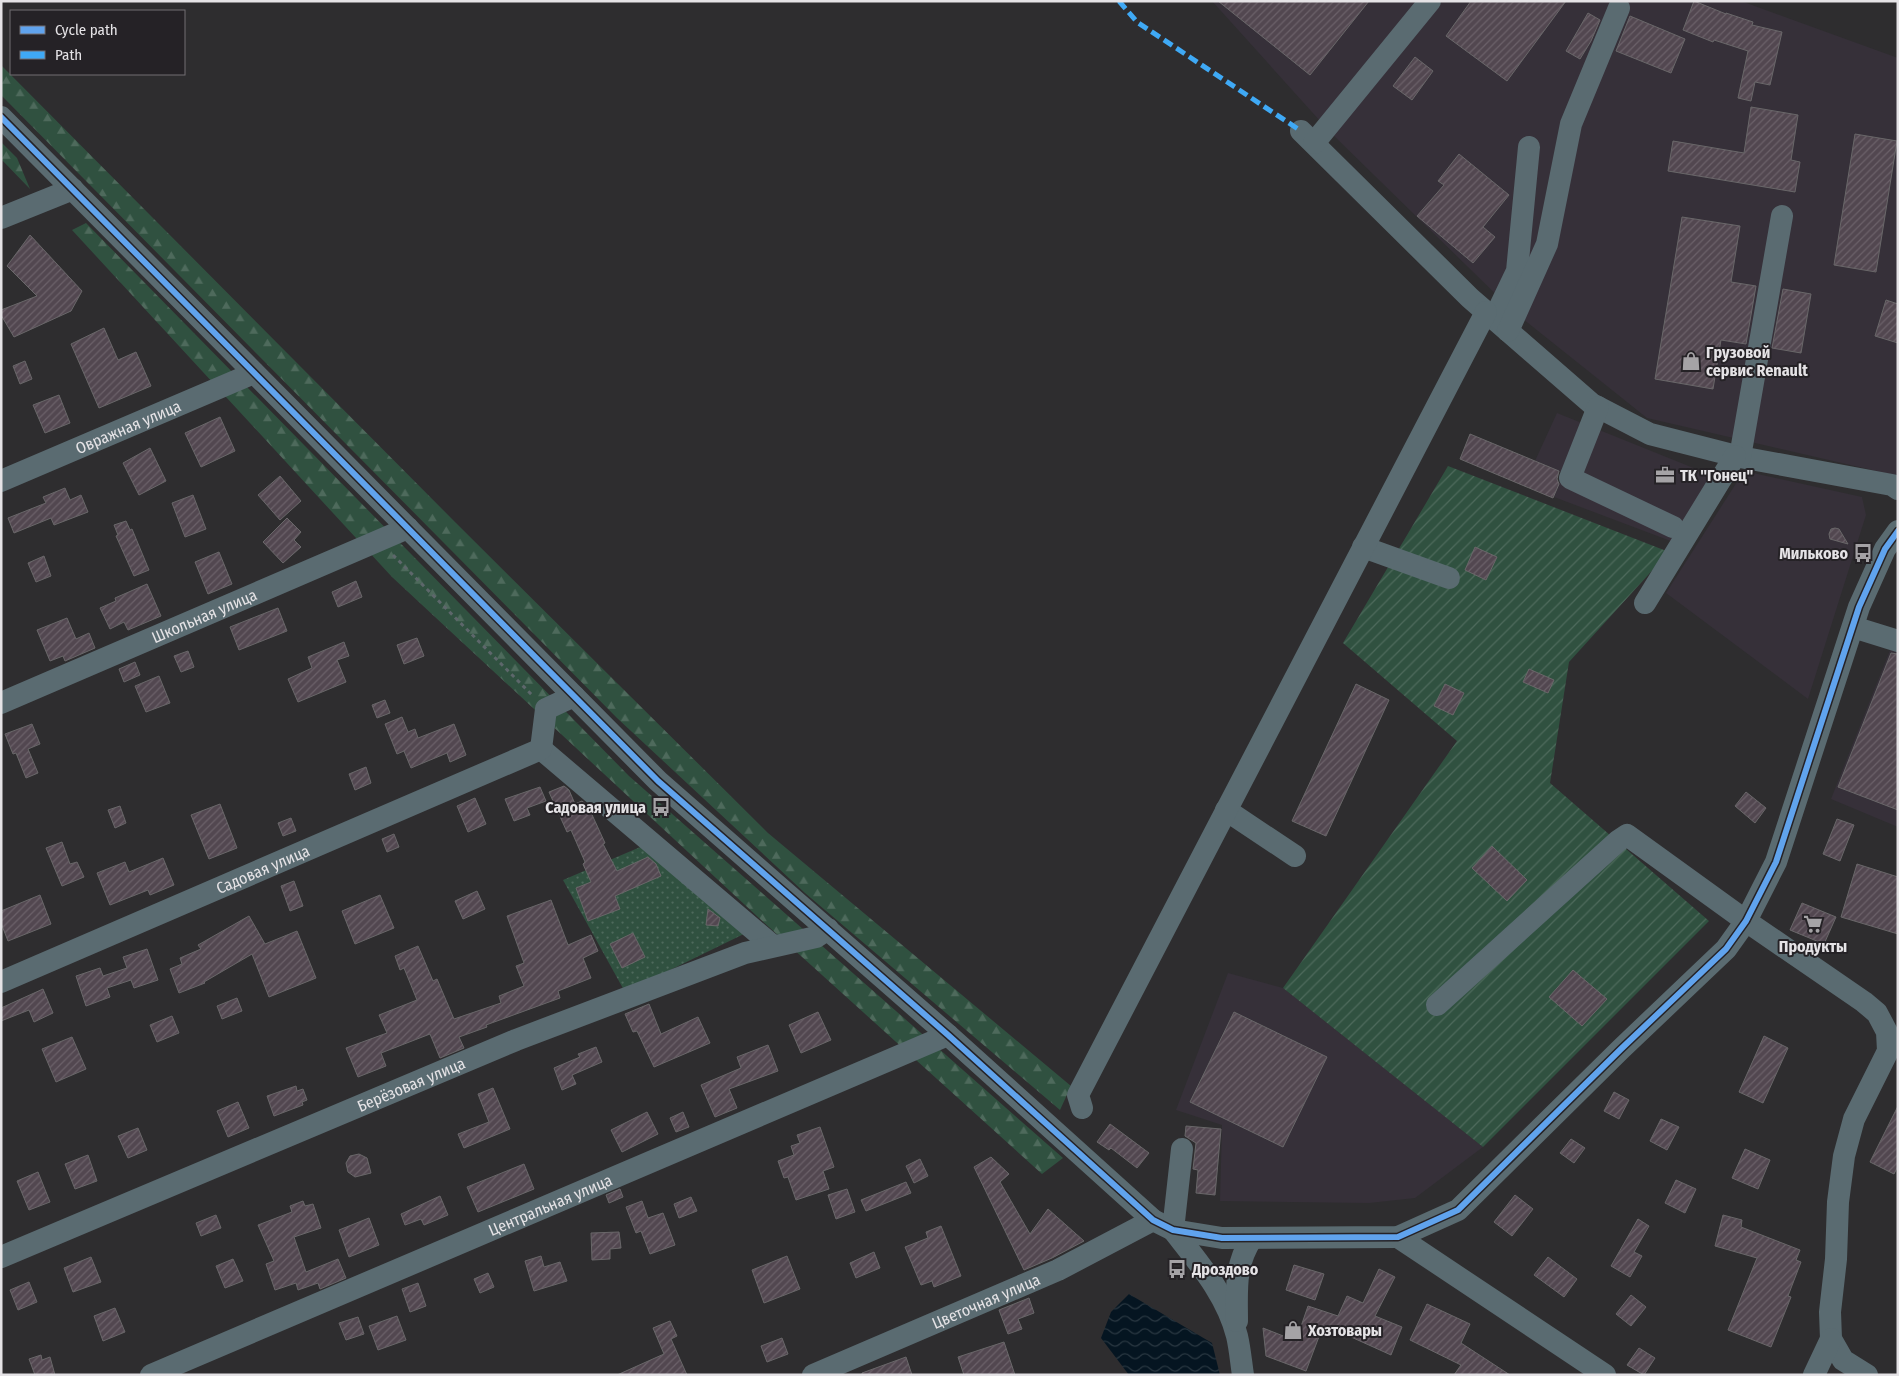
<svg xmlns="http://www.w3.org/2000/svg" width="1899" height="1376" viewBox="0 0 1899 1376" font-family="'Fira Sans Condensed',sans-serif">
<defs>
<pattern id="grass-dots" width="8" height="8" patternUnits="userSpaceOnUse" patternTransform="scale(1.25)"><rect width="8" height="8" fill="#305140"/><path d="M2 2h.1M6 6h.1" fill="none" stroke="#4e6a5c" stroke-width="1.8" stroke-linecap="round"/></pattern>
<pattern id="forest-firs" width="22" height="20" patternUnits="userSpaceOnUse" patternTransform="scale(1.25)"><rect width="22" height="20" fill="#305140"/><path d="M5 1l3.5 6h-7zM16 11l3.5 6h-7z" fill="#4e6a5c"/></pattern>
<pattern id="garden-furrows" width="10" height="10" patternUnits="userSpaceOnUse" patternTransform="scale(1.25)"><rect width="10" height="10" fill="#305140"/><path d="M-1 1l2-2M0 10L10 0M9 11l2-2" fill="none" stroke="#4e6a5c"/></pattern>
<pattern id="water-waves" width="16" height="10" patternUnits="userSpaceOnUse" patternTransform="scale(1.25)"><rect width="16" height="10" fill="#051521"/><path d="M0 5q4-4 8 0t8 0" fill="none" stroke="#293741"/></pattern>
<pattern id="building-hatch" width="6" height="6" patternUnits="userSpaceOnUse" patternTransform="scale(1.25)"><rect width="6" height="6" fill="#524750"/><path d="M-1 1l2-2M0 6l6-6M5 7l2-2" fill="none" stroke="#6b6169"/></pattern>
</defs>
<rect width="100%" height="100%" fill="#2e2d2f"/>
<path fill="#363039" d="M1212,1h529l157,57v418l-251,-58 -134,-107 -183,-179z
M1557,413l149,60 5,13 -35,57 -122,-46 9,-24 -28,-12z
M1744,471l118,26 4,18 -58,184 -142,-106z
M1898,630v197l-67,-28z
M1228,973l55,15 200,159 -68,51 -46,5 -149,-2 2,-76 -46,-15z"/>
<path fill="url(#grass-dots)" d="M645,845l103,87 -123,60 -62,-112z"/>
<path fill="url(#forest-firs)" d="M1,65l454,457 313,311 303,253 -11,24 -255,-217 -188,-175 -616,-623z
M1,142l16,16 13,31 -29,-30z
M86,223l543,553 434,382 -21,16 -283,-256 -367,-341 -320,-347z"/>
<path fill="url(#garden-furrows)" d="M1448,466l221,86 -100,110 -19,121 159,138 -226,226 -200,-159 174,-247 -114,-98z"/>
<path fill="url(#water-waves)" d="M1129,1294l83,49 8,32h-91l-28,-37 10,-26z"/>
<path fill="url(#building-hatch)" stroke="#696769" d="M1218,1h151l-59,74z
M1471,1h95l-59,80 -61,-45z
M1694,1l32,13v-1l27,9 -1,3 30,7 -12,53 -15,-3 -4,19 -13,-3 10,-47 -34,-11 -1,2 -30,-12z
M1588,13l12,7 -9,21 -11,18 -14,-8z
M1630,16l55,23 -14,34 -55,-22z
M1415,57l18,14 -21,29 -19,-14z
M1751,107l47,8 -7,45 9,2 -5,30 -127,-21 5,-30 71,12z
M1855,134l42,7 -21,131 -42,-7z
M1459,154l50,41 -26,32 12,10 -22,26 -56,-47 27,-31 -6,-4z
M1682,217l58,9 -9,56 25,4 -10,58 -25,-4 -8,49 -58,-10z
M30,235l52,56 -11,20 -57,26 -13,-22v-5l36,-14 -30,-30z
M1783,289l28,5 -10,59 -29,-5z
M1886,300l12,4v39l-23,-7z
M104,328l14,32 18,-8 15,34 -52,22 -28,-64z
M25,361l7,18 -12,5 -7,-18z
M59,395l11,28 -25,10 -12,-28z
M220,417l15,34 -34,16 -16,-34z
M1470,434l89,37 -2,8 2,5 -6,14 -93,-39z
M150,448l16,33 -27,14 -16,-32z
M280,476l21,25 -21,19 -22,-25z
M65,488l5,12 11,-5 7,17 -34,13 -3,-7 -37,15 -6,-15 38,-15 -3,-6z
M193,495l13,34 -21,8 -13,-34z
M287,518l14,14 -7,8 7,7 -18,16 -20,-21z
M126,521l4,9 2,-1 17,41 -15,6 -18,-40 2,-1 -4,-10z
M1835,528l4,1 9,15 -18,-5 -1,-5 2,-5z
M1475,547l22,10 -11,23 -21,-10z
M219,552l13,32 -24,10 -13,-32z
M44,556l7,20 -15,6 -8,-19z
M356,581l6,16 -24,10 -6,-15z
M147,584l14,32 -33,14 -4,-8 -14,7 -10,-21 16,-7 -1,-3z
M278,608l9,23 -48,19 -9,-23z
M67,618l9,21 13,-6 6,15 -30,13 -2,-5 -13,5 -13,-31z
M417,638l7,18 -20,8 -7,-19z
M344,642l5,14 -12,4 9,22 -48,20 -10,-23 24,-11 -4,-11z
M188,651l6,16 -13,5 -7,-16z
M1891,653l7,1v156l-60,-23z
M135,662l5,13 -16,7 -5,-13z
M1529,669l25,11 -6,13 -25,-11z
M159,676l11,27 -24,9 -11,-26z
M1356,684l33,16 -63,136 -34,-15z
M1445,684l19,9 -11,22 -19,-9z
M385,700l5,13 -13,5 -5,-13z
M402,717l6,15 7,-3 3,9 36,-14 12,31 -16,7 -3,-9 -36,15 -7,-17 -7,3 -12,-30z
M32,724l8,20 -12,5 10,24 -12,5 -10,-25 -3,1 -8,-20z
M366,767l5,16 -16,7 -6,-16z
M564,786l5,4 6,14 7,-3 6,5 17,37 -2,1 14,27 31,-14 8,7 5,12 -46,20 5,13 -32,12 -12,-33 15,-6 -8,-18 2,-2 -14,-32 -4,2 -18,-40z
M540,787l6,14 -19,7 3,7 -16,6 -9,-22z
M1746,792l20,16 -11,15 -20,-17z
M475,798l11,26 -18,8 -11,-26z
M220,804l17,44 -28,11 -18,-44z
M120,806l6,17 -11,5 -7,-18z
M291,818l5,13 -13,5 -5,-13z
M1837,819l17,6 -14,36 -17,-7z
M394,834l5,13 -12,5 -5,-13z
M62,842l8,22 7,-2 7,15 -22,9 -16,-38z
M1492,846l35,34 -20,21 -35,-33z
M163,858l11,27 -24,10 -2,-5 -38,15 -13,-32 28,-11 4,10z
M1857,864l41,13v57l-57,-17z
M294,881l9,25 -13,5 -9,-25z
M477,891l8,18 -22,10 -8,-18z
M40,895l11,29 -43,17 -7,-18v-12z
M380,895l14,33 -39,16 -13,-33z
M551,900l17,45 23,-10 7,16 -15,7 8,20 -33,13 2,7 -74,27 1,2 -28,10 5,11 -24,10 -10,-24 -49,19 5,13 -28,11 -12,-29 41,-15 -8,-18 38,-15 -13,-32 -4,2 -5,-14 23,-10 15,35 4,-2 17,40 47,-16 -2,-7 25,-10 -8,-20 8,-3 -17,-47z
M1802,903l34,14 -12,27 -34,-14z
M708,909l12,9 -2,8 -12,-1z
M249,916l16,28 32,-13 19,47 -47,19 -17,-43 -48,28 1,1 -26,10 -9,-24 12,-5 -2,-6 21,-9 -3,-4z
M633,933l12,24 -23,11 -12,-24z
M147,949l11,31 -24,8 -3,-8 -24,8 3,9 -24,9 -10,-30 24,-8 3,8 24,-8 -4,-11z
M1573,970l34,29 -25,27 -33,-29z
M43,989l10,24 -19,9 -5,-12 -28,11v-13z
M237,998l5,13 -20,8 -5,-13z
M649,1004l12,30 37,-17 12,26 -56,24 -17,-36 -4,1 -8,-18z
M818,1012l13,28 -30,13 -12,-28z
M1234,1012l93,45 -44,90 -93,-45z
M172,1016l7,17 -22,9 -7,-17z
M1764,1036l24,12 -25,55 -24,-11z
M72,1037l14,32 -30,13 -14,-33z
M768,1045l10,26 -49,18 8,19 -22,9 -14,-32 40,-17 -4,-11z
M596,1047l6,15 -30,13 4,9 -14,6 -8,-22 26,-11 -2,-3z
M296,1086l1,5 6,-2 4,11 -5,2 1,3 -29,11 -7,-20z
M493,1088l17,41 -46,19 -6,-14 31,-12 -11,-28z
M1614,1092l15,8 -10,19 -15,-8z
M238,1102l11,26 -21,9 -11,-26z
M1898,1106v60l-4,8 -24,-12z
M647,1112l11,22 -36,18 -11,-22z
M683,1112l6,15 -13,5 -6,-14z
M1661,1119l18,8 -12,23 -17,-9z
M1110,1124l39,29 -12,15 -26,-20 -2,2 -12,-8z
M1186,1126l35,3 -6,66 -19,-2 2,-23 -5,-1 3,-26 -11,-7z
M820,1127l14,40 -11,4 6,18 -33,11 -8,-23 -4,1 -6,-17 16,-6 -3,-9 9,-3 -3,-8z
M138,1128l9,22 -19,8 -10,-22z
M1571,1139l14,9 -11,15 -14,-10z
M1745,1149l25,11 -12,29 -26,-11z
M359,1154l8,4 4,15 -16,4 -7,-5 -2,-9 4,-7z
M88,1155l9,26 -22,8 -10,-25z
M991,1157l18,17 -9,8 30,52 18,-25 36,32 -32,17 -28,12 -50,-103z
M920,1159l8,17 -14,7 -8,-17z
M524,1164l10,25 -56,23 -11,-25z
M38,1172l12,30 -21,8 -12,-29z
M1676,1180l20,9 -11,24 -20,-10z
M906,1182l5,11 -45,18 -5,-11z
M620,1189l3,8 -14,6 -3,-8z
M847,1189l8,23 -19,7 -8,-24z
M1515,1195l18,14 -21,27 -18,-14z
M440,1196l8,19 -24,10 -3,-6 -16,6 -4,-11z
M691,1197l6,14 -18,7 -5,-14z
M303,1201l2,5 8,-2 8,24 -27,9 12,35 32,-13 8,19 -26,11 -2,-6 -20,7 -2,-7 -21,7 -9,-26 8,-3 -16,-36 34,-13 -2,-6z
M642,1201l6,17 15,-5 12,32 -25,9 -9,-23 -5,2 -10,-26z
M216,1215l5,13 -20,8 -5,-13z
M1723,1215l19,5 -1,7 59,23 -4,10 5,2 -13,34 3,1 -20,50 -43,-17 29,-72 -42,-12z
M369,1218l10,27 -30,12 -10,-27z
M1638,1219l11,7 -15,26 8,4 -12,21 -19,-11z
M941,1226l20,50 -27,11 -2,-6 -11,4 -16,-38 23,-9 -2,-6z
M619,1232l2,16 -11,1v10l-18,1 -1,-27z
M874,1252l6,16 -24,10 -6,-15z
M541,1256l3,11 16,-5 7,19 -33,10 -9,-30z
M787,1256l13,33 -36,14 -12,-33z
M91,1257l10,25 -28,10 -9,-24z
M1548,1257l29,22 -13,18 -30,-22z
M233,1259l10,22 -18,7 -9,-22z
M1294,1265l30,9 -9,26 -29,-10z
M1379,1269l16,8 -20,39 27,11 -11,28 -62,-28v1l-6,-2 -17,45 -40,-15 -3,-28 33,13 12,-35 30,10 9,-20 16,7z
M488,1273l6,14 -14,6 -6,-14z
M29,1282l8,20 -19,8 -8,-20z
M418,1283l8,23 -16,6 -8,-23z
M1631,1295l15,12 -15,19 -15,-12z
M1029,1298l5,15 -16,6 4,10 -14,5 -9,-24z
M1427,1304l43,20 -9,19 49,32h-56l7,-10 -51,-25z
M115,1308l10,24 -22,9 -9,-25z
M397,1316l9,24 -28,10 -9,-24z
M358,1317l6,17 -18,6 -7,-17z
M670,1321l7,15 -6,3 16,36h-70l47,-21 -11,-26z
M782,1338l6,16 -21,8 -6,-16z
M1004,1342l11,33h-51l-6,-18z
M1639,1348l16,10 -11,17 -17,-10z
M41,1355l1,5 8,-3 5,18h-20l-6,-16z
M906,1357l6,18h-50v-2z"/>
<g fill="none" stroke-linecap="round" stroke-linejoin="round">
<path stroke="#5d676b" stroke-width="3" stroke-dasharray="4 4" stroke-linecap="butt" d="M393,555l140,141"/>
<g stroke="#5a6b71" stroke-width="22">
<path d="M1,117l657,664 290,254 205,185 20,10 49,8 176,-1 60,-27 163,-161 105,-100 20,-28 30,-59 83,-255 26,-58 13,-18"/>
<path d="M1301,131l169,167 122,106 58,30 90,23 152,28 6,4"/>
<path d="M1314,143l116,-142"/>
<path d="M1,218l72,-29"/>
<path d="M1494,319l23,-48 12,-124"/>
<path d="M1508,331l39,-87 24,-120 48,-116"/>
<path d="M1598,407l-28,71 103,49"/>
<path d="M1740,457l42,-241"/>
<path id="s1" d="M1,481l253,-108"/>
<path d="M1363,547l86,31"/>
<path d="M1645,603l90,-147"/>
<path d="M1853,627l45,14"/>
<path id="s2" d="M1,703l407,-175"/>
<path d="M541,749l232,197"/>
<path d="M1226,810l69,46"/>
<path id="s3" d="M1,982l540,-233 5,-40 28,-13"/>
<path d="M1437,1005l181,-164 9,-6 119,86 118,81 13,11 10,19 1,19 -34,68 -10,37 -6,46 -2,57 -6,53 1,27 12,21 24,15"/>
<path d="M1082,1108l-4,-13 408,-783"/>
<path d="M1173,1230c25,32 54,65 64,106 3,13 4,26 6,39"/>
<path d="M1173,1230l9,-81"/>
<path d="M1398,1237l207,138"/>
<path id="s4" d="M1,1257l515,-217 229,-87 71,-16 12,-8"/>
<path d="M1237,1321c0,-32 -3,-55 15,-83"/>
<path id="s5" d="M151,1375l797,-340"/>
<path id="s6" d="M813,1375l245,-105 95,-50"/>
<path d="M1814,1375l17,-36"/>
</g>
<path stroke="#3fa9f5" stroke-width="5" stroke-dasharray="10 5" stroke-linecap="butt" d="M1119,1l18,21 164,109"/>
<g stroke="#252226" stroke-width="9">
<path id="cycleway" d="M1,117l657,664 290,254 205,185 20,10 49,8 176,-1 60,-27 163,-161 105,-100 20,-28 30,-59 83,-255 26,-58 13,-18"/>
</g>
<use href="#cycleway" stroke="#60a3ed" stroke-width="6"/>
</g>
<defs>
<g id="shop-bare" transform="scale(1.5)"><path d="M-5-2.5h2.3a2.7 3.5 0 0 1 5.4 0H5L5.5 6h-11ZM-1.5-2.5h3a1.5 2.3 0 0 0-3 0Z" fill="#a5a3a6" stroke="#252226" stroke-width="2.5" paint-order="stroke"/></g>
<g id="office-bare" transform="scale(1.5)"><path d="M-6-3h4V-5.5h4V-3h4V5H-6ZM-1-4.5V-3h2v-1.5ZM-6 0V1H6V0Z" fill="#a5a3a6" stroke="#252226" stroke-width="2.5" paint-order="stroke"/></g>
<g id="bus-bare" transform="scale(1.5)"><path d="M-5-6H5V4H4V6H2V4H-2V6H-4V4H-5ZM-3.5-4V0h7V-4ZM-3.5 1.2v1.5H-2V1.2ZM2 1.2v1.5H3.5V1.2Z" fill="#a5a3a6" stroke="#252226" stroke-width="2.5" paint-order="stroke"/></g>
<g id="supermarket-bare" transform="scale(1.5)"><path d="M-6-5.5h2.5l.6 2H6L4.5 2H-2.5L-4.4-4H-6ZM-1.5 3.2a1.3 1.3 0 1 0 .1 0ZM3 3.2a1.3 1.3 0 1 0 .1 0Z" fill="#a5a3a6" stroke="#252226" stroke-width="2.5" paint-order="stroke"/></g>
</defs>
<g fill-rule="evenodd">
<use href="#shop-bare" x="1691" y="361"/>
<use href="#office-bare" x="1665" y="475"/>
<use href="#bus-bare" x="1863" y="553"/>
<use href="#bus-bare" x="661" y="807"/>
<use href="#supermarket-bare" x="1813" y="924"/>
<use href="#bus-bare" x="1177" y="1269"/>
<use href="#shop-bare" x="1293" y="1330"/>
</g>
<g text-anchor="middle" stroke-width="4" stroke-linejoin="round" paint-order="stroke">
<g font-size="16" font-weight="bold" fill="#e5e3e6" stroke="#252226" text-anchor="start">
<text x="1706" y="358">Грузовой<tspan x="1706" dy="18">сервис Renault</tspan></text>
<text x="1680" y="481">ТК "Гонец"</text>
<text x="1848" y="559" text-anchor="end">Мильково</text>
<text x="646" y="813" text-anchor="end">Садовая улица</text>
<text x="1813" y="952" text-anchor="middle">Продукты</text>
<text x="1192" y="1275">Дроздово</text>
<text x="1308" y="1336">Хозтовары</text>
</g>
<g font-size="16" fill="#e5e3e6" stroke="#252226">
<text dy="6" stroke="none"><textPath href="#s1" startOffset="138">Овражная улица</textPath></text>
<text dy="6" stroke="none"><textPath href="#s2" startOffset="221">Школьная улица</textPath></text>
<text dy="6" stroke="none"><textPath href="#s3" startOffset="285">Садовая улица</textPath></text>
<text dy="6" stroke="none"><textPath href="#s4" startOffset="445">Берёзовая улица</textPath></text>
<text dy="6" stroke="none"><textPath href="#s5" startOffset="434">Центральная улица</textPath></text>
<text dy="6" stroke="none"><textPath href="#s6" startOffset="188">Цветочная улица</textPath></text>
</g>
</g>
<rect width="1899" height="1376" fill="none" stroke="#e5e3e6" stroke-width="5"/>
<rect x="10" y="10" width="175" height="65" fill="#252226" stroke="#726f73"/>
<rect x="20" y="26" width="25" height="8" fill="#60a3ed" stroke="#726f73"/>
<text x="55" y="35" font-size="15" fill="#e5e3e6">Cycle path</text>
<rect x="20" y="51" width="25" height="8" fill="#3fa9f5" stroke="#726f73"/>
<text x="55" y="60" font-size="15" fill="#e5e3e6">Path</text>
</svg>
